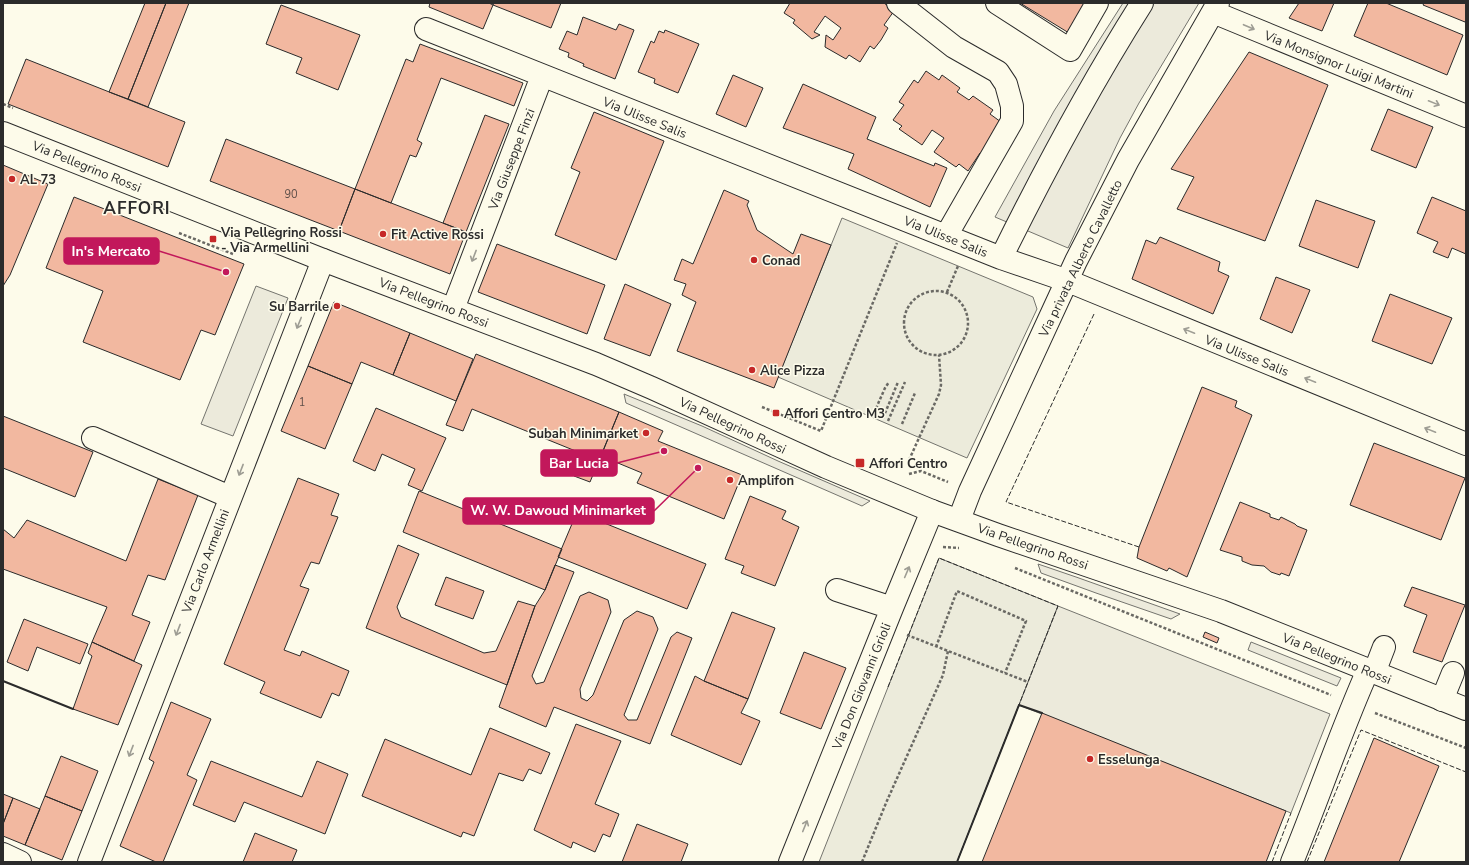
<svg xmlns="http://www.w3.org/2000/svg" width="1469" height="865" viewBox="0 0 1469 865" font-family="'Nunito Sans',sans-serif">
<rect width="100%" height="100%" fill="#fdfbea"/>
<path fill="#ecebdb" stroke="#74746e" d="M842,218l191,79 4,12 -70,149 -189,-81z
M939,558l119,48 -101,256h-138z"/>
<path fill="#eceadb" stroke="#74746e" d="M1123,3h76l-60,100 -19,35 -52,110 -73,-31 59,-106z
M256,286l32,12 -55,138 -32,-12z
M624,394l78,32 76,35 92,40 -8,5 -236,-103z
M1038,564l38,13 104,37 -9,5 -75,-26 -55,-20z
M1058,606l272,108 -39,99 -272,-108z
M1251,642l90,36 -4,8 -89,-36z"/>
<path fill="#f2b8a0" stroke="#2b2b2b" d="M145,3h21l-38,96 -19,-7z
M166,3h23l-41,104 -20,-8z
M430,3h59l4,2 -10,24 -54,-22z
M494,3h67l-10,25 -58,-23z
M790,3h94l10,8 -10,14 4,3 -7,12 -7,9 -4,-3 -10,16 -11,-7 -3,4 -21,-12 1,-12 7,5 8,-12 -16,-12 -11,16 6,3 -8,4 -19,-16 2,-3 -11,-7z
M1020,3h66l-17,30z
M1299,3h35l-12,28 -33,-13z
M1368,3h18l77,32 -16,40 -93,-39z
M1424,3h42v16l-1,3 -42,-17z
M281,5l79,30 -22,55 -42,-17 6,-15 -36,-14z
M583,17l33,13 3,-6 15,6 -19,49 -32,-13 1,-2 -16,-7 1,-4 -10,-4 8,-18 10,4z
M665,30l34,14 -21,49 -24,-10 1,-4 -17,-7 13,-31 3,2 5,-12 5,2z
M420,44l103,39 -9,23 -73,-28 -24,62 5,3 -6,14 -6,-2 -19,48 -36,-14 51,-130 7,3z
M1249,52l79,33 -63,156 -88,-32 17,-32 -23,-8z
M26,59l159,63 -17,45 -160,-63z
M926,71l13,9 3,-5 18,13 -3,4 12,8 4,-4 20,14 -3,4 11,8 -18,34 -3,-3 -12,18 -9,-7 -3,3 -22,-15 10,-14 -12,-8 -10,15 -23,-16 3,-3 -9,-6 11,-15 -5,-3 15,-22 4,3z
M733,75l30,13 -17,39 -30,-13z
M803,84l73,33 -9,22 67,27 1,-3 12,5 -17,39 -82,-38 6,-15 -71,-26z
M1388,109l45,18 -17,41 -45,-18z
M594,112l70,29 -48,119 -61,-25 25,-63 -9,-4z
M485,115l24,9 -43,108 -23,-9z
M226,139l129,50 -16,42 -129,-50z
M3,165l45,19 -38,91 -7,11z
M355,189l111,43 -16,42 -111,-43z
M724,190l25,11 -2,4 10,25 36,24 8,-20 30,11 -57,143 -97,-37 19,-49 -14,-7 4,-11 -12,-4 8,-21 11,5z
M74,197l170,67 -29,71 -14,-5 -21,50 -97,-38 20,-51 -57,-23z
M1432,197l34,14v43l-14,-6 -4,10 -15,-6 5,-10 -21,-9z
M1316,200l59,21 -17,47 -59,-22z
M1160,237l60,25 -2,9 11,5 -16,38 -81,-35 14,-39 10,4z
M497,244l108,41 -18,49 -109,-42z
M1276,277l34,13 -18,43 -32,-14z
M625,284l46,20 -21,52 -46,-17z
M1390,294l62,24 -20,46 -60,-23z
M334,302l76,31 -17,42 -32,-13 -9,22 -44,-18z
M410,333l63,26 -17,42 -63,-26z
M476,354l143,58 -29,70 -16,-6 9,-22 -111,-45 -9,22 -17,-6z
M308,366l44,18 -27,65 -44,-18z
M1202,387l35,14 -2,6 17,8 -65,162 -18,-9 -2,3 -30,-13 2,-11z
M376,408l70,30 -24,53 -14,-6 7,-16 -33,-15 -7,17 -22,-10z
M619,412l44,19 -5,10 84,34 -18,44 -87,-36 5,-10 -41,-17z
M3,416l90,36 -18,45 -72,-29z
M1374,443l91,35 -24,62 -91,-35z
M298,478l41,16 -8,21 7,2 -19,47 -8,-2 -11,24 9,3 -25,61 16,6 2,-5 47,20 -10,25 -7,-3 -11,25 -61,-25 5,-11 -41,-18z
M158,479l40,16 -33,85 -17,-5 -16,40 18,7 -16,39 -42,-19 15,-35 -104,-38v-40l11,9 13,-18 99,41z
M419,491l143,58 -17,41 -142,-58z
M750,496l36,15 -4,8 17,8 -24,59 -34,-13 3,-7 -19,-7z
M1240,502l30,12v3l9,3 2,-3 14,7 2,2 10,4 -18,46 -8,-3 -1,2 -9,-3 -7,-6 -12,-1 -10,-4v-4l-22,-7z
M577,512l129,52 -19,45 -129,-52z
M398,545l21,9 -22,53 4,10 83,36 12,-2 22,-50 17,5 -28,79 -141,-57z
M555,565l19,7 -42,104 4,8 8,-2 36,-86 9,-4 19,8 3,12 -31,77 1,9 6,3 6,-6 31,-75 13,-9 16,6 5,12 -34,86 4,5h9l34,-83 6,-5 15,6 -42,106 -96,-37 -8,20 -47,-20 36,-101 10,-16z
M446,577l38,14 -11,28 -38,-14z
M1412,587l53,18 -23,57 -29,-10 14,-37 -23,-9z
M732,612l43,16 -27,71 -44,-18z
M24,619l64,25 -8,20 -43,-17 -9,24 -21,-9z
M1205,632l14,6 -2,5 -14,-6z
M92,642l50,23 -24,60 -45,-16 19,-53 -4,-3z
M804,652l42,16 -25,61 -41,-16z
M695,676l9,5 44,18 -7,14 19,8 -19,44 -70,-30z
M171,702l40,17 -24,56 10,5 -34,82h-7l-36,-16 34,-84 -5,-3z
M1042,713l244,98 -20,51h-284z
M576,724l45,17 -26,63 24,10 -9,23 -7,-3 -8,18 -22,-10 -2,6 -37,-18z
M490,728l60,25 -9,21 -12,-5 -6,12 -24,-8 -25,63 -11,-4 -2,5 -99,-41 23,-57 86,36z
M1374,738l65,28 -40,96h-75z
M61,756l37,15 -16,40 -37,-15z
M211,761l91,36 15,-36 31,13 -23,60 -81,-32 -9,20 -42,-17z
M3,794l10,4 -10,26z
M45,796l37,15 -20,49 -37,-15z
M13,798l27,11 -15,36 -22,-9v-12z
M637,824l51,20 -7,18h-59z
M255,833l42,17 -5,12h-49z"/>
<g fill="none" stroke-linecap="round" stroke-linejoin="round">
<g stroke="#2b2b2b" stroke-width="24">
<path id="minor" d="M898,3l56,44 44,25 8,12 6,22v15l-66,115
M997,3l73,47 27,-47
M1213,12l253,104
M426,29l575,229 67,23 398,163
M1001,258c43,-87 89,-173 141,-255
M453,309l89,-233
M93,438l137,59
M959,520l11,-29 106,-230 52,-101 90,-157
M837,590l55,18
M1374,673l10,-26
M1442,700l11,-27
M3,854l17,8
M89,862l234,-602
M790,862l102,-254 40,-97
M1292,862c26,-63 48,-129 76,-192"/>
</g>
<g stroke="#2b2b2b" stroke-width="24">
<path id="major" d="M3,133l320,127 273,104 56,24 174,79 106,44 66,24 223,76 245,98"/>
</g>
<path stroke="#6a6964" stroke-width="2.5" stroke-dasharray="3 2" stroke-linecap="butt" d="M3,104l10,4
M179,233l54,21
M904 323a32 32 0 1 1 64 0a32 32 0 1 1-64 0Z
M947,292l11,-26
M762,407l59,24 76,-188
M874,413l11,-25 4,-6
M883,418l15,-36
M888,421l17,-39
M902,424l13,-31
M909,460l30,-66 2,-9 -2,-30
M909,474l12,-3 27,11
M943,547l16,1
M1015,568l316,127
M907,635l121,47
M936,647l21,-56 69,30 -21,52
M1375,713l91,35
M862,862l24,-59 57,-128 5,-24"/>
<use href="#minor" stroke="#fdfbea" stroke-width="22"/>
<use href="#major" stroke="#fdfbea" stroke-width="22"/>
<path stroke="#2b2b2b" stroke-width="1" stroke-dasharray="5 2" stroke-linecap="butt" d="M1094,314l-88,188 133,45
M888,687l51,-129 119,48 -101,256
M1272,862l19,-49
M1307,862l54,-132 105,42"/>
<path stroke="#2b2b2b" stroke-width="2" d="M3,681l70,28
M957,862l62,-157 23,8"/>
</g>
<defs><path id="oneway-shaft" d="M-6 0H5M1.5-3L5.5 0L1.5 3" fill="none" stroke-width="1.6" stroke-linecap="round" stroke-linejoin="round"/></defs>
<g stroke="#9e9d94">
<use href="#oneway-shaft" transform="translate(1249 27) rotate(23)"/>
<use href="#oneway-shaft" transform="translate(1434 103) rotate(22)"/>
<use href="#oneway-shaft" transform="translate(474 256) rotate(111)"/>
<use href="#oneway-shaft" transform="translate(299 323) rotate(112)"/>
<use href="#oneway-shaft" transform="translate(1189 331) rotate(-158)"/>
<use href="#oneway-shaft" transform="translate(1310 380) rotate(-158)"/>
<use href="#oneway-shaft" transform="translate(1430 430) rotate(-158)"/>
<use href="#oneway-shaft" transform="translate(241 470) rotate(111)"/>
<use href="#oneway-shaft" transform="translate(907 572) rotate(-67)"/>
<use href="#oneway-shaft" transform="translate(178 630) rotate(111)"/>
<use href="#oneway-shaft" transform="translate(131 751) rotate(111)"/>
<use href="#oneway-shaft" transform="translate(805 826) rotate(-68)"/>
</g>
<g fill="#c62828" stroke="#fdfbea" stroke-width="1.5">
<circle cx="12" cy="179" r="4"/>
<circle cx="383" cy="234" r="4"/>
<rect x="209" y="235" width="8" height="8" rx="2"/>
<circle cx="754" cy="260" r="4"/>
<circle cx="337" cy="306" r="4"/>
<circle cx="752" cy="370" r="4"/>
<rect x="772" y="409" width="8" height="8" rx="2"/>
<circle cx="646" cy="433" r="4"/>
<rect x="855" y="458" width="10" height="10" rx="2"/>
<circle cx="730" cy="480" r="4"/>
<circle cx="1090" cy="759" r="4"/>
</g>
<g text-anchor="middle" stroke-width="3" stroke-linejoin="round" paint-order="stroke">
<g font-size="11" fill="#5d4e48">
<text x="291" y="198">90</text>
<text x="302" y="406">1</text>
</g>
<g font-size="13" fill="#2b2b2b" stroke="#fdfbea">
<text transform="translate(1339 64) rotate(22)" y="5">Via Monsignor Luigi Martini</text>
<text transform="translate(645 117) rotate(22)" y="5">Via Ulisse Salis</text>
<text transform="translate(511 159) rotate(-69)" y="5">Via Giuseppe Finzi</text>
<text transform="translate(87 166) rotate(22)" y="5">Via Pellegrino Rossi</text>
<text transform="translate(946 236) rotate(22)" y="5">Via Ulisse Salis</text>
<text transform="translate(1080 258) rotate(-64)" y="5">Via privata Alberto Cavalletto</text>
<text transform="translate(434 302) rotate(21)" y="5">Via Pellegrino Rossi</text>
<text transform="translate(1247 355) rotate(22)" y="5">Via Ulisse Salis</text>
<text transform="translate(733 425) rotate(25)" y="5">Via Pellegrino Rossi</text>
<text transform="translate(1033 546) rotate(19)" y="5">Via Pellegrino Rossi</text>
<text transform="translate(205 561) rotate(-69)" y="5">Via Carlo Armellini</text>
<text transform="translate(1337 658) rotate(22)" y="5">Via Pellegrino Rossi</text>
<text transform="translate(861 686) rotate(-68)" y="5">Via Don Giovanni Grioli</text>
</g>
<g font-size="13" font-weight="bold" fill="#2b2b2b" stroke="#fdfbea" text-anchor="start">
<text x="20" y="184">AL 73</text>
<text x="221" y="237">Via Pellegrino Rossi<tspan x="221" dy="15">- Via Armellini</tspan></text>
<text x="391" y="239">Fit Active Rossi</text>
<text x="762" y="265">Conad</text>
<text x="329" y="311" text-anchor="end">Su Barrile</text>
<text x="760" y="375">Alice Pizza</text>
<text x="784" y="418">Affori Centro M3</text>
<text x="638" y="438" text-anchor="end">Subah Minimarket</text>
<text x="869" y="468">Affori Centro</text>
<text x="738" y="485">Amplifon</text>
<text x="1098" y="764">Esselunga</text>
</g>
<g font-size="17" font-weight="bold" letter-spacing="1" fill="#2b2b2b" stroke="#fdfbea">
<text x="137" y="214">AFFORI</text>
</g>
</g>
<path fill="none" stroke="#c2185b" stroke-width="1.5" d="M226 272L159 251M664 451L617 463M698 468L654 511"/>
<g fill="#c2185b" stroke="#fdfbea" stroke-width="1.5">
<circle cx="226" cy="272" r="4"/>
<circle cx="664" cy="451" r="4"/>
<circle cx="698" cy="468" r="4"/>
</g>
<g fill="#c2185b" stroke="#c2185b" stroke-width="1.5">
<rect x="64" y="238" width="95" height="26" rx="4"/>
<rect x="541" y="450" width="76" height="26" rx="4"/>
<rect x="463" y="498" width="191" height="26" rx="4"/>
</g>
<g font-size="14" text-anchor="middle" font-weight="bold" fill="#fff">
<text x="111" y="256">In's Mercato</text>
<text x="579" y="468">Bar Lucia</text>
<text x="558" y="515">W. W. Dawoud Minimarket</text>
</g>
<rect width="1469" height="865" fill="none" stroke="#2b2b2b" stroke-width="8"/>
</svg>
